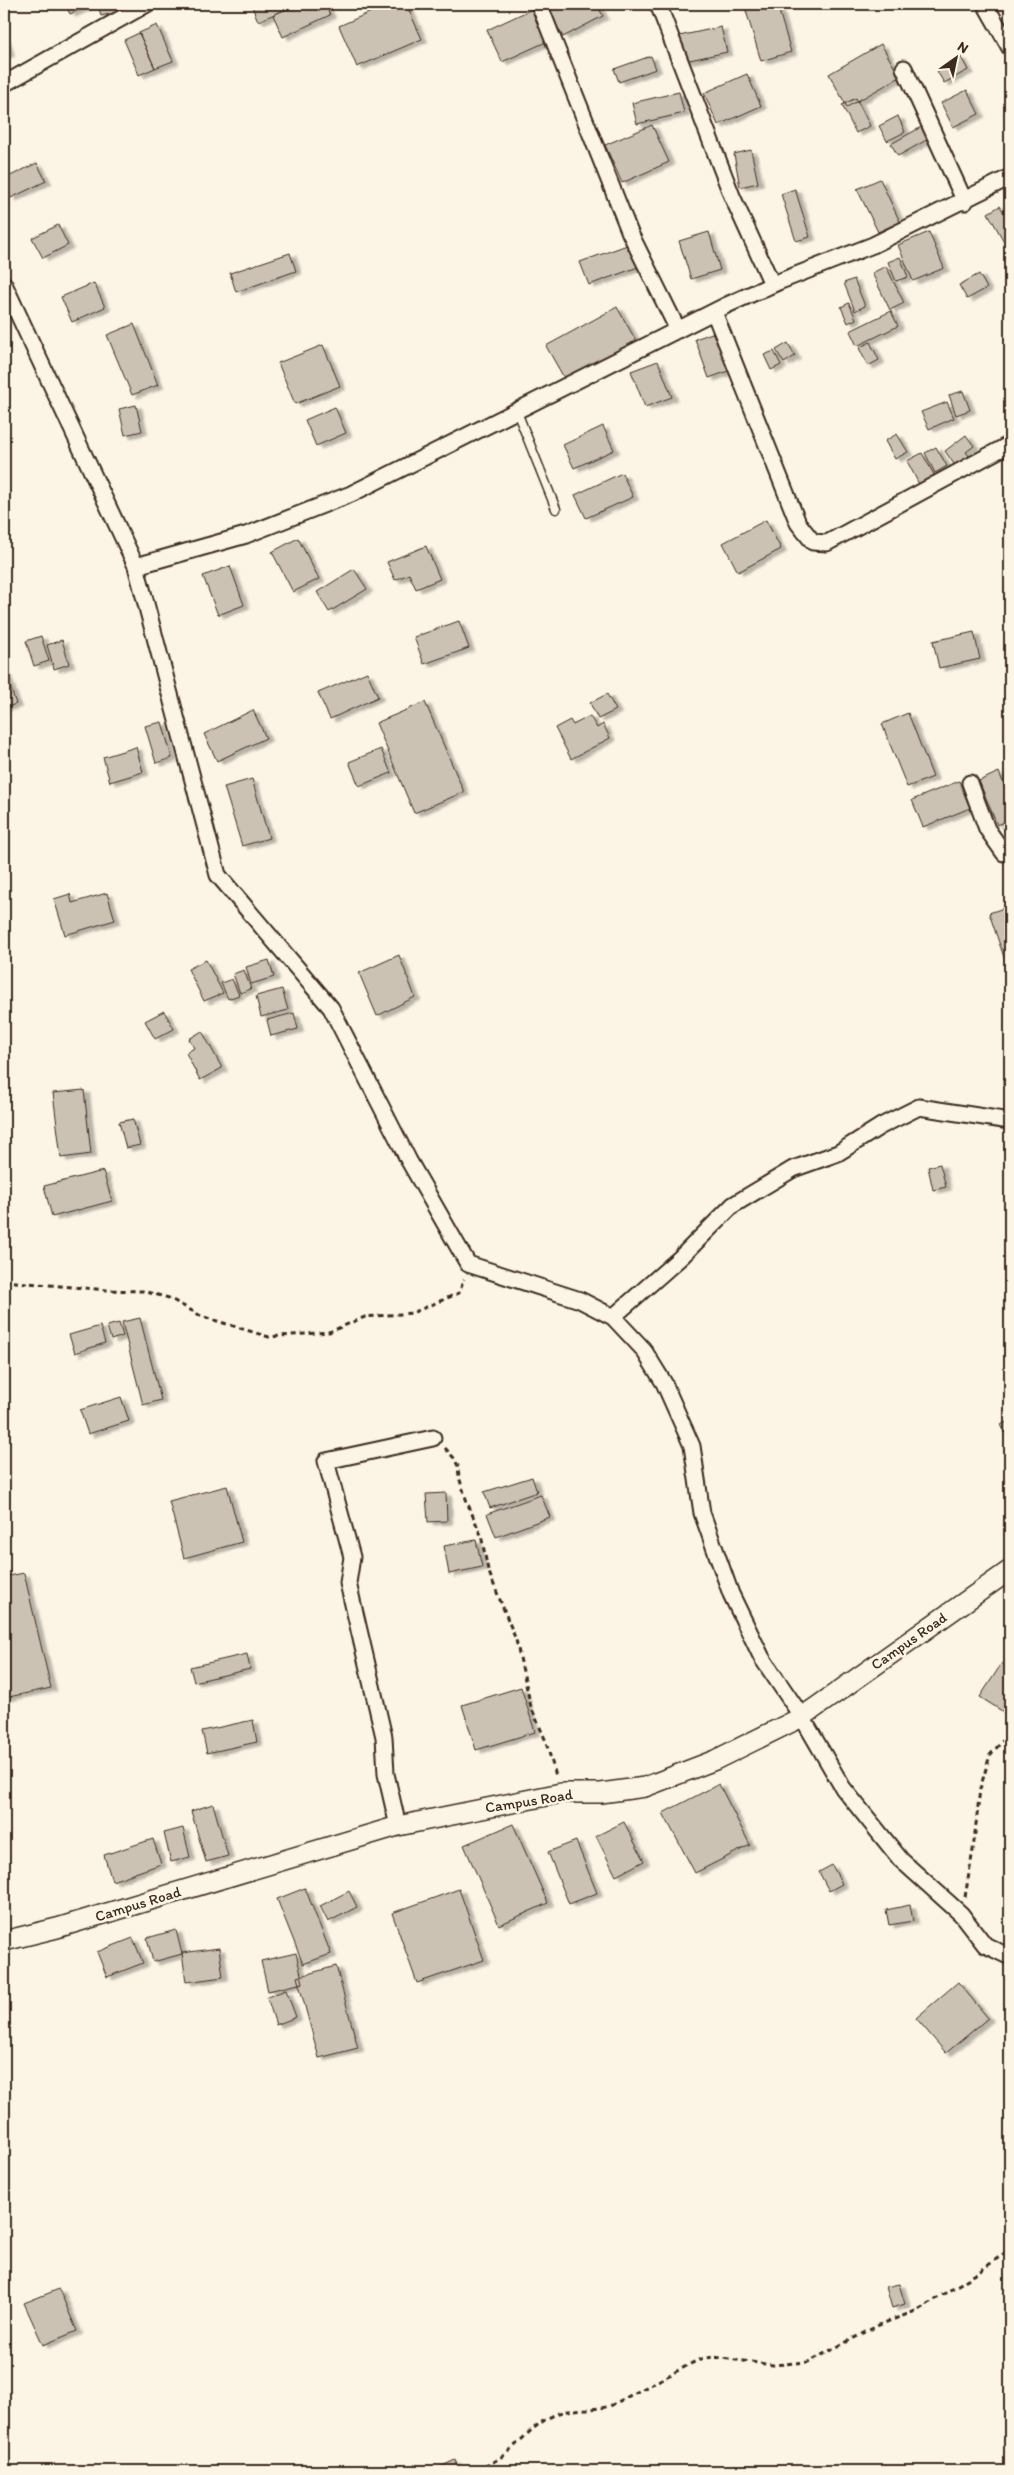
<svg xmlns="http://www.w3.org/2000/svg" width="1014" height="2475" viewBox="0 0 1014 2475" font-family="Itim,sans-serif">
<defs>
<filter id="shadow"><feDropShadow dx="5.5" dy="3" stdDeviation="1" flood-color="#0004"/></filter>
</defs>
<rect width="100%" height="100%" fill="#fcf5e5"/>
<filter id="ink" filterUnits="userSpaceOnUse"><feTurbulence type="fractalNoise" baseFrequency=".02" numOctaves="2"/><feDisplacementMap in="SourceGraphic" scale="10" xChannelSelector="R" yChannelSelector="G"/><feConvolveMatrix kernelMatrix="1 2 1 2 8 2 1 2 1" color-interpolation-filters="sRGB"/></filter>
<g filter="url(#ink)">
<path fill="#ccc2b3" stroke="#3b2a1e" filter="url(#shadow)" d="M65,4h24l1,1 -20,9z
M98,4h32l1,5 -30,7z
M251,4h42l1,2 -36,15z
M297,4h28l5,11 -47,22 -10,-22z
M389,4h17l16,35 -65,28 -18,-41z
M545,4h52l6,12 -40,21z
M744,4h33l14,48 -30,9z
M532,9l16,32 -46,21 -15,-32z
M157,25l16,36 -18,7 -16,-35z
M721,27l6,25 -42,9 -6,-25z
M139,33l16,35 -16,7 -15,-35z
M4,37l5,16 -5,2z
M881,44l19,33 -53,30 -18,-33z
M651,56l5,13 -37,13 -5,-13z
M961,57l7,13 -24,13 -7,-12z
M747,74l14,32 -43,19 -14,-32z
M967,90l12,24 -26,13 -12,-24z
M679,92l5,21 -47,11 -5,-21z
M856,98l14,28 -14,7 -14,-28z
M898,116l7,16 -18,9 -8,-15z
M652,125l17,37 -47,21 -17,-38z
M923,126l7,12 -32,18 -7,-12z
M751,150l7,33 -18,4 -6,-33z
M37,163l9,18 -35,17 -7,-19z
M880,179l20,43 -22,10 -21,-43z
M795,189l15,48 -14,4 -15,-47z
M1000,206l10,17v20l-4,2 -18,-32z
M58,225l10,20 -25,13 -11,-20z
M709,232l11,38 -29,9 -12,-38z
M929,232l15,36 -31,13 -15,-36z
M630,244l8,23 -49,18 -9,-23z
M290,253l6,18 -60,21 -6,-19z
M900,257l8,20 -12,4 -8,-19z
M886,266l18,37 -14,7 -18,-37z
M979,274l8,14 -20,11 -8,-14z
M854,279l11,27 -10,5 -11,-28z
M94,283l11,24 -33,15 -11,-25z
M849,303l7,16 -8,4 -7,-16z
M617,307l22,39 -71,39 -22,-39z
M891,311l7,15 -41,20 -7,-15z
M134,324l24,61 -26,10 -25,-60z
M718,331l13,39 -22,8 -14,-39z
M870,342l9,18 -11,6 -9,-18z
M788,343l7,13 -11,7 -8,-13z
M323,345l17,41 -45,18 -17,-41z
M774,351l7,14 -10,5 -7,-15z
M658,361l14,36 -27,10 -14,-36z
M963,391l7,19 -14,5 -7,-20z
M947,402l7,16 -25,11 -8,-17z
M136,405l6,26 -17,4 -6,-26z
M335,407l11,26 -30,13 -11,-26z
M603,426l11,24 -40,18 -11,-23z
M897,434l11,18 -13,7 -10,-18z
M966,435l8,11 -8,6 6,8 -14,10 -13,-19z
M936,447l11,19 -12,7 -10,-20z
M922,453l15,27 -16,8 -14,-27z
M622,473l11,24 -47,21 -11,-23z
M766,520l15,29 -43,23 -15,-29z
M298,538l21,41 -26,13 -21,-40z
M426,546l14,33 -24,10 -7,-15 -14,6 -8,-18z
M230,566l14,39 -26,10 -15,-39z
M354,569l13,20 -38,23 -12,-20z
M459,621l10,27 -45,16 -10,-27z
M974,632l6,27 -41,9 -6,-27z
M41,636l8,25 -15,5 -8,-25z
M62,640l7,24 -15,5 -7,-24z
M4,669l12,35 -12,4z
M367,672l11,25 -48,22 -12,-26z
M607,694l9,16 -18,9 -8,-16z
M425,702l39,90 -50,21 -38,-90z
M253,710l13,28 -49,23 -13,-27z
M908,713l25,64 -26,10 -25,-63z
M590,716l7,12 6,-4 7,14 -39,21 -16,-31 15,-8 3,5z
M162,722l10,36 -16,5 -11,-37z
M136,747l7,25 -33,10 -7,-25z
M381,749l10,24 -32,13 -10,-24z
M999,772l11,28v20l-13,5 -18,-44z
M252,779l17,59 -27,8 -18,-59z
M959,781l11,27 -47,19 -11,-27z
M107,893l8,27 -50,15 -11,-36 16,-5 2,9z
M1010,906v59l-3,1 -18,-53z
M399,955l16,42 -38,19 -18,-43z
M206,960l17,33 -19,8 -16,-32z
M269,960l5,17 -23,7 -5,-17z
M244,970l7,19 -11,4 -7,-19z
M232,979l7,16 -11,4 -7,-16z
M282,989l6,21 -27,7 -5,-21z
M164,1011l10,18 -19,10 -10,-18z
M294,1013l4,16 -27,7 -4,-16z
M202,1031l20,37 -22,12 -14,-27 8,-5 -5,-9z
M84,1090l7,64 -30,4 -8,-65z
M133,1119l7,26 -14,3 -7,-26z
M940,1164l6,23 -13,3 -5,-23z
M103,1171l9,30 -60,16 -8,-31z
M140,1318l21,82 -18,5 -21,-83z
M119,1323l4,13 -12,4 -4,-14z
M100,1326l5,17 -30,10 -6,-18z
M121,1397l8,24 -41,13 -8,-24z
M1010,1420v22l-9,-17z
M532,1477l5,15 -47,16 -6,-16z
M227,1486l15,56 -58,16 -15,-57z
M446,1493l1,28 -19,1 -2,-28z
M541,1495l9,22 -54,20 -9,-23z
M476,1540l6,27 -33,7 -5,-28z
M24,1573l27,115 -47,10v-121z
M247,1654l3,15 -56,13 -4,-15z
M1002,1663l8,6v47l-30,-19z
M521,1687l14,45 -59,18 -14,-45z
M253,1720l4,22 -50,11 -5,-22z
M719,1784l31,61 -55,28 -32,-60z
M213,1804l15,52 -22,6 -15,-51z
M624,1822l20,39 -28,15 -20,-40z
M513,1824l35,79 -49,22 -35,-80z
M183,1828l7,29 -19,5 -7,-29z
M153,1839l8,25 -49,17 -8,-26z
M576,1841l21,52 -28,11 -21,-52z
M832,1865l10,19 -13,7 -10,-19z
M305,1888l26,66 -28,10 -26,-65z
M459,1889l25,71 -67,23 -25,-70z
M349,1891l8,16 -29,15 -8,-16z
M910,1905l3,16 -24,4 -3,-15z
M176,1930l6,24 -29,8 -6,-24z
M133,1938l10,25 -36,14 -10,-25z
M219,1948l4,29 -37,5 -4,-29z
M296,1953l7,30 -35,8 -7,-30z
M336,1966l22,82 -39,10 -22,-81z
M958,1982l30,36 -42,35 -30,-35z
M286,1990l10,27 -20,8 -9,-28z
M899,2284l6,20 -13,4 -6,-21z
M59,2289l18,42 -34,14 -19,-42z
M455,2460l5,11h-21l-1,-3z"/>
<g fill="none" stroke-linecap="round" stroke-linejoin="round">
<g stroke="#3b2a1e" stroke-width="11">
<path id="service" d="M517,412l39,97"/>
</g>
<g stroke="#3b2a1e" stroke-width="19">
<path id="minor" d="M539,4l91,229 48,97
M658,4l74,192 40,88
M985,4l25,44
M904,68l61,134
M4,84l143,-80
M4,284l132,282 82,309 113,133 78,153 59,103 112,36 33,17 30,32 21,34 28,63 10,67 29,81 31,64 40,59 41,71 58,72 60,54 24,31 25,12
M714,312l84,211 15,19 14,1 183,-99
M136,566l110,-31 105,-41 376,-189 51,-23 95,-37 137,-68
M970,783l17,46 17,24 6,-1
M613,1317l68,-60 52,-52 60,-36 45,-16 43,-27 38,-19 91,14
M398,1826l-12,-52 -2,-37 -36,-154 4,-26 -26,-96 107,-23"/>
</g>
<g stroke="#3b2a1e" stroke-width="22">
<path id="tertiary" d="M4,1941l53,-13 341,-102 163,-33h40l44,-6 70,-27 87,-43 208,-147"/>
</g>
<path stroke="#3b2a1e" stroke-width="3" stroke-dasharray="5 4" stroke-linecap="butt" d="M4,1281l103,9 36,1 26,7 32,18 68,21 60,-5 36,-15 47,-4 47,-20 5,-14
M445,1448l9,10 4,8 1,11 8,25 14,33 7,35 28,70 15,67 14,32 11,37
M965,1897l8,-47 7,-61 10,-34 20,-22
M477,2471c10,-6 23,-12 32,-20 15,-13 26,-27 45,-36 17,-8 38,-4 56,-9l90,-47 14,-2 59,8 35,-3 71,-37 39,-15 61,-38 31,-23"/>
<use href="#service" stroke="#fcf5e5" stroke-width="8"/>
<use href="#minor" stroke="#fcf5e5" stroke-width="15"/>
<use href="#tertiary" stroke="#fcf5e5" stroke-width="19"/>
</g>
</g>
<g text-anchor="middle" stroke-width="5" stroke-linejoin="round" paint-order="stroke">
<g font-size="15" fill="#3b2a1e" stroke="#fcf5e5">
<text transform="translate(909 1641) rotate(-35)" y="5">Campus Road</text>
<text transform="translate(529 1801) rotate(-9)" y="5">Campus Road</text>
<text transform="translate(138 1904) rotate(-17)" y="5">Campus Road</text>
</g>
</g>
<rect width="1014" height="2475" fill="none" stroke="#fcf5e5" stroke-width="20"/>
<rect x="10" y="10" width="994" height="2455" fill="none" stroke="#3b2a1e" stroke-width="2" filter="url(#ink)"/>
<g transform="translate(956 58) rotate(33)" stroke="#fcf5e5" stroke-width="4" paint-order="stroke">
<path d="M0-4L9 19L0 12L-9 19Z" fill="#3b2a1e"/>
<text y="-8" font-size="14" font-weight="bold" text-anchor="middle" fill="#3b2a1e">N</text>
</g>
</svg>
